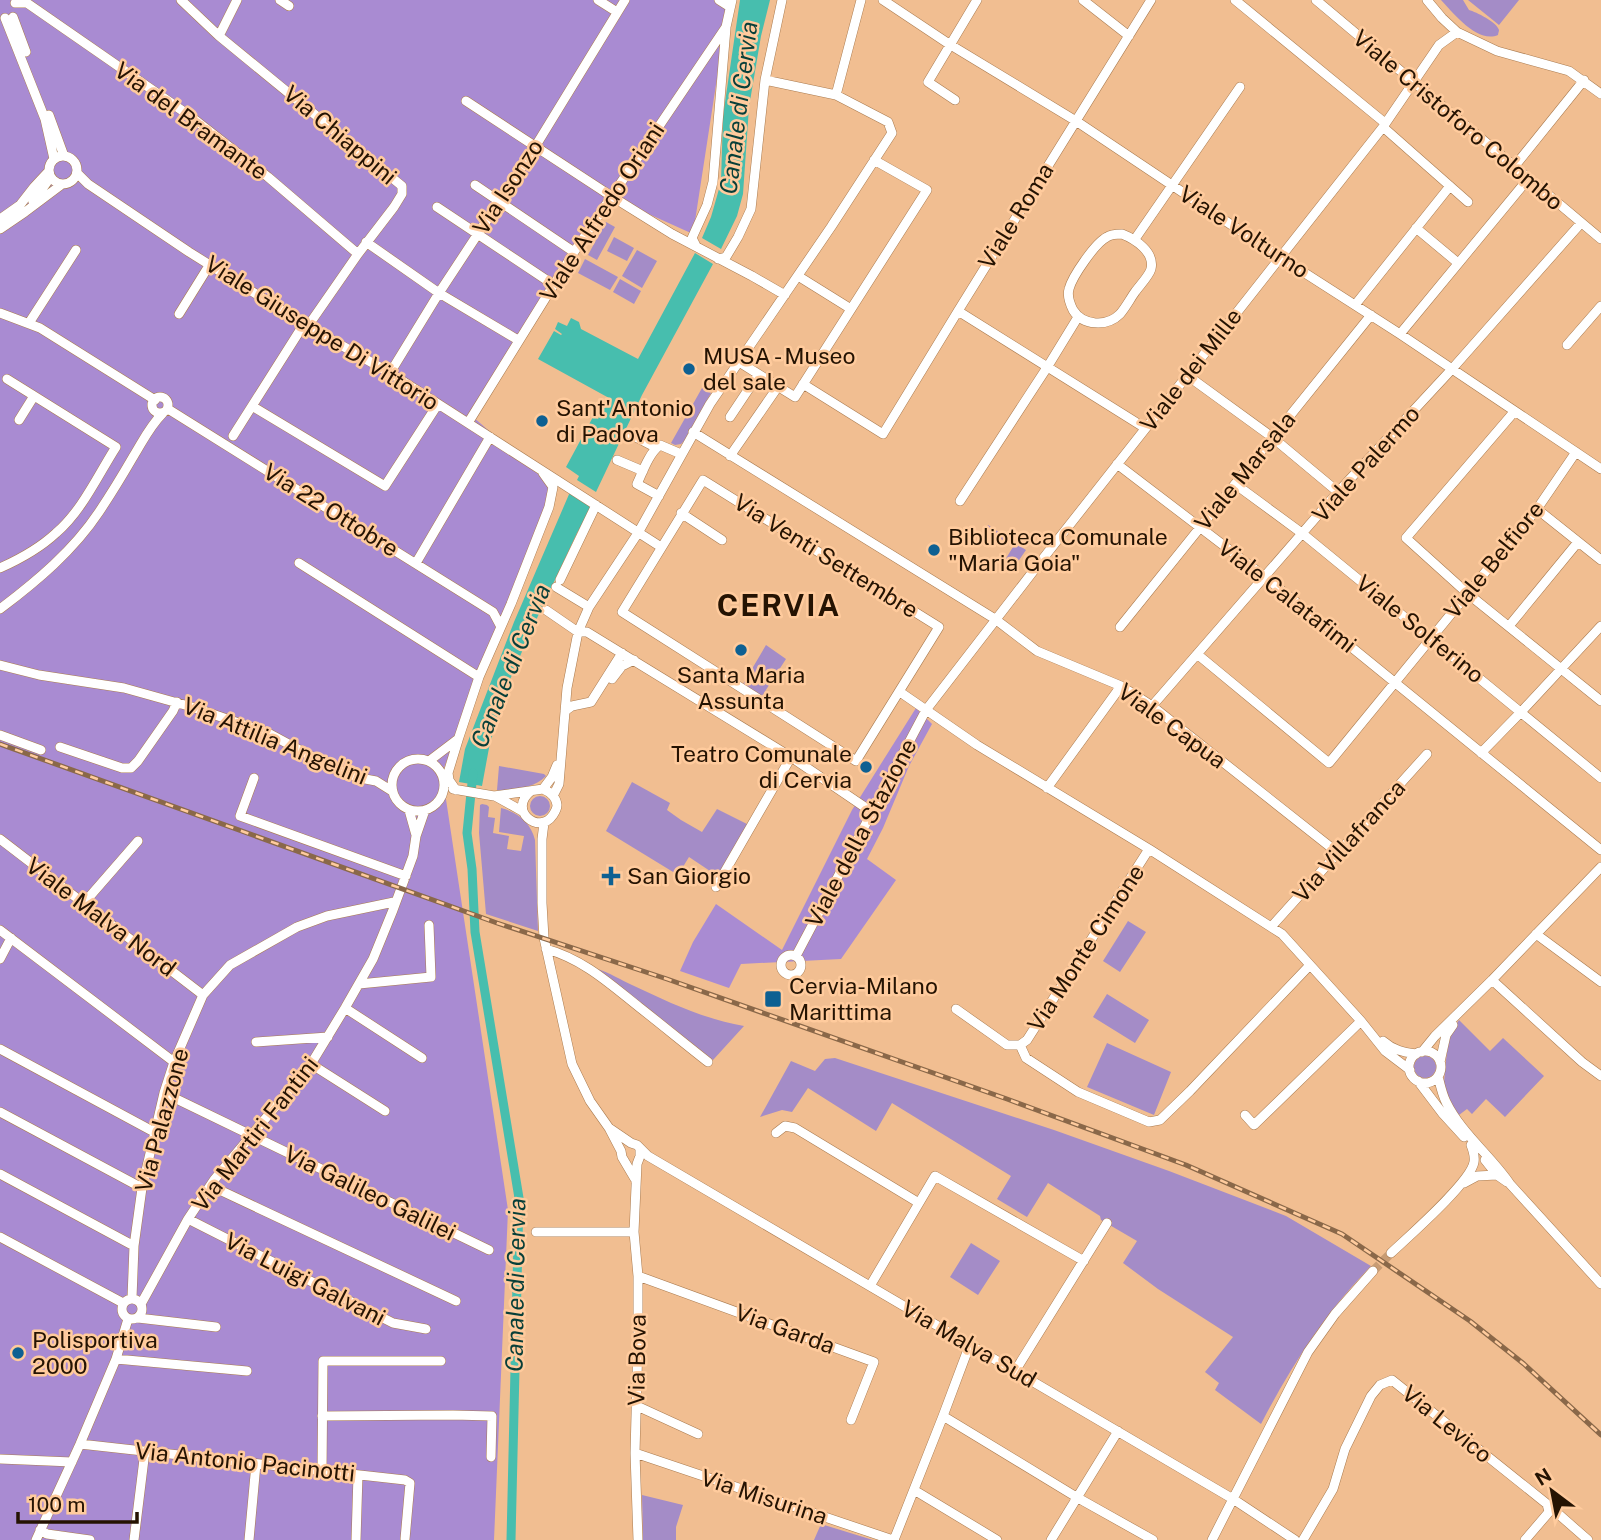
<svg xmlns="http://www.w3.org/2000/svg" width="1601" height="1540" viewBox="0 0 1601 1540" font-family="'Public Sans',sans-serif">
<rect width="100%" height="100%" fill="#f1be91"/>
<path fill="#a48cc7" d="M1441,0h22l6,10c7,2 28,12 30,20 0,2 -1,3 -1,5 -20,9 -45,-22 -57,-35z
M1468,0h51l-20,25z
M606,222l9,5 -18,33 -9,-5z
M614,237l20,11 -7,13 -20,-10z
M637,250l20,11 -15,27 -20,-12z
M585,259l33,18 -8,13 -32,-17z
M620,279l21,12 -7,13 -21,-12z
M702,388l9,5 -27,48 -3,3 -6,1 -4,-2z
M988,525l38,25 -11,16 -10,-6 8,-13 -27,-18z
M766,645l20,14 -24,37 -19,-12z
M499,766l45,8 2,2c-12,12 -30,14 -47,15l-2,-1z
M632,782l38,21 -3,7 14,10 21,12 15,-23 32,16 -30,52 -30,-20 -11,18 -72,-44z
M530 806a10 10 0 1 1 20 0a10 10 0 1 1-20 0Z
M482,804l5,1 2,2 -1,10 7,1 -2,15 16,3 -2,13 14,2 3,-15 -25,-4 2,-24c17,4 30,15 34,32l3,91 -52,-17 -7,-81 1,-28z
M1128,921l18,11 -26,40 -17,-11z
M598,969c12,4 23,11 34,16 36,17 72,34 112,41l-31,34z
M1107,994l42,26 -14,23 -42,-26z
M1459,1020l31,31 13,-13 41,38 -39,41 -19,-18 -14,15 -5,-5 -8,6c-6,-9 -13,-19 -15,-30 0,-6 1,-11 1,-17 3,-20 2,-30 14,-48z
M1107,1043l64,29 -17,43 -67,-28z
M1414 1067a11 11 0 1 1 22 0a11 11 0 1 1-22 0Z
M835,1058l219,72 115,41 117,45 85,50c-46,47 -80,100 -110,158l-46,-34 4,-7 -14,-11 28,-35 -75,-48 -35,-26 14,-22 -36,-21 -1,-4 -52,-33 -21,34 -30,-18 14,-23 -119,-73 -16,28 -68,-43 -16,24 -10,-2 -22,7 31,-56 24,10 10,-12z
M971,1243l29,18 -22,34 -28,-18z
M642,1495l41,10 -7,22v13h-33z
M821,1524l52,16h-59z"/>
<path fill="#a98bd2" d="M0,0h729l-36,234 -82,-37 -139,219 81,71 -111,286 66,437 -14,330h-494z
M916,708l16,16 -23,42 -26,62 -16,31 29,21 -55,79 -100,5 -12,24 -49,-17 13,-29 23,-38 66,46 70,-140z"/>
<path fill="#47beae" d="M740,0h30l-9,36 -12,71 -6,87 -6,22 -16,33 -19,-11 9,-21 10,-35 2,-66z
M695,253l18,11 -71,131 -46,97 -19,-12 2,-4 -13,-9 27,-50 5,2 11,-21 -71,-39 16,-28 7,4 1,-1 -7,-5 3,-7 9,4 4,-8 8,4 2,7 57,30z
M570,492l22,14 -15,27 -47,100 -27,63 -14,52 -7,38 -23,-4 6,-33 49,-127z"/>
<g fill="none" stroke-linecap="round" stroke-linejoin="round">
<path stroke="#47beae" stroke-width="9" d="M473,773l-6,60 5,36 3,63 44,266 -8,342"/>
<path stroke="#c89c74" stroke-width="9" stroke-dasharray="9 4.5" stroke-linecap="butt" d="M1373,1271l18,-18"/>
<g stroke="#aa7b4f" stroke-width="10">
<path id="minor" d="M181,0l38,36 183,150v8l-8,13 -36,47 -50,72
M280,0l9,6
M598,0l19,12
M719,0l11,7
M883,0l66,44 127,77 193,129 131,84 201,135
M1083,0l46,36
M1235,0l150,123
M1316,0l285,239
M1427,0l15,18 15,14 40,19 72,20 32,23
M15,3h12l163,113 78,61 90,77
M13,17l13,35
M5,18l40,101 9,40
M219,36l18,-36
M836,95l25,-95
M955,100l-27,-18 49,-82
M466,101l145,95 61,38 80,42 33,19
M49,115l15,41
M1383,127l85,75
M49 170a14 14 0 1 1 28 0a14 14 0 1 1-28 0Z
M1514,167l70,-87
M77,173l11,11 101,68 115,72 86,49 271,174
M475,185l99,67
M33,202l17,-24
M437,207l117,78
M0,219l20,-14 14,-18 14,-15
M1416,228l42,35
M0,229l25,-17 36,-27
M1122,234c13,5 33,18 29,35 -2,7 -11,16 -16,23 -5,7 -9,15 -15,22 -13,13 -37,12 -47,-4 -3,-6 -6,-14 -4,-21 3,-12 26,-46 38,-52 4,-3 10,-3 15,-3z
M1135,239l105,-152
M366,242l73,51 79,47
M696,246l-4,-8 15,-33 6,-23 13,-154
M718,259l8,-2 12,-20 13,-28 14,-129 17,-80
M798,276l53,33
M1355,305l95,-119
M958,311l187,117
M0,313l40,15 115,72
M179,314l31,-50
M29,323l47,-73
M1400,334l128,-155
M1567,345l34,-39
M739,362l56,35 132,-207 -53,-30
M390,373l49,-80 96,-146 90,-147
M1188,376l84,61 66,55
M803,384l80,50 75,-123 193,-311
M152 405a8 8 0 1 1 16 0a8 8 0 1 1-16 0Z
M252,406l133,80 53,-82
M168,409l325,203 8,15
M1514,412l-108,126 61,55 134,108
M730,417l28,-42
M19,420l15,-24
M468,423l106,-171 152,-225 6,-27
M693,432l302,187 42,32 84,35 31,20 186,147
M630,434l25,13
M233,436l71,-112
M730,456l45,-65
M617,460l26,11
M1117,464l148,113 336,273
M703,480l236,147 -83,134 -234,-149z
M1235,484l68,50 298,244
M659,496l-22,-12c6,-13 12,-31 23,-39l21,9
M960,501l88,-135 30,-49
M1537,509l64,51
M681,513l41,27
M299,563l180,114
M416,563l74,-126
M0,568c20,-9 40,-20 56,-35 26,-22 42,-58 60,-86l-109,-68
M560,580l36,-75
M556,587l33,20
M0,609c37,-28 73,-58 99,-97 12,-18 23,-36 34,-55 10,-16 16,-30 30,-44
M546,610l32,22h9l204,125 81,55
M1509,626l69,-84
M1120,627l251,-312
M1197,654l132,109 208,-254 39,-57
M0,665l39,10 85,13 68,19 76,26 63,34 29,11 16,3 16,10
M612,679l10,-13 12,-6
M900,692l77,53 172,104 133,85 79,87 24,30 25,19
M1152,706l186,-214 114,-123 129,-146
M565,711l7,-5 19,-4 31,-49
M0,735l41,15
M60,747l62,21h9l7,-7 35,-50 4,-9
M1481,753l40,-41 80,-86
M392 785a26 26 0 1 1 52 0a26 26 0 1 1-52 0Z
M429,761l29,-22
M254,778l-14,38 166,60
M1047,788l74,-102
M453,789l41,7 49,-7c7,3 13,7 14,16 0,4 -2,7 -4,10 -14,21 -46,-5 -22,-24
M543,789l9,-12 5,-12
M456,790l-7,-10 -1,-7 11,-36 20,-60 32,-73 38,-97 4,-20 -10,-14
M495,796l27,15
M553,796l6,-12 8,-96 11,-56 11,-25 49,-74 72,-129 121,-177 61,-94 -4,-11 -52,-27 -71,-15
M409,810l7,25
M544,823l-2,16v64l2,35 28,126 18,37 19,27 12,23 1,6 13,22
M0,839l203,156
M716,887l75,-130
M84,903l54,-62
M1271,927l156,-173
M0,930l174,132
M1536,934l65,48
M546,949c37,10 64,35 93,58 23,18 46,37 69,55
M781 965a10 10 0 1 1 20 0a10 10 0 1 1-20 0Z
M796,956l130,-246 119,-154 338,-429 56,-82 18,-13
M0,959l11,-21
M1492,980l90,82 19,14
M359,984l72,-7 -2,-52
M345,1008l77,50
M956,1009l51,36h13l6,13 52,34 71,30 11,-2 30,-29 120,-126
M1383,1041c10,9 20,11 33,13
M256,1042l72,-5
M1020,1045l7,-5 122,-191
M0,1049l156,84
M1409 1067a16 16 0 1 1 32 0a16 16 0 1 1-32 0Z
M1422,1052l13,-16 57,-56 109,-113
M1440,1062l6,-27 7,-10
M311,1064l74,47
M1438,1076c2,8 4,18 8,26 15,31 45,54 64,82l91,100
M1418,1081l25,33 21,23
M164,1093l325,157
M0,1112l142,76
M1245,1115l9,10 107,-104
M609,1128l22,15 6,2 11,11 585,343 62,41
M776,1133l9,-7 10,2 124,75
M1485,1160l12,15 10,7
M0,1174l134,72
M1464,1183l13,-7 20,-1
M211,1186l245,115
M188,1219l205,104 33,6
M536,1232h98
M0,1237l123,66
M1391,1253c18,-17 80,-71 83,-91 1,-6 -1,-12 -3,-17
M638,1276l236,86 -23,58
M870,1286l65,-110 149,85
M132,1298l2,-52 8,-58 22,-95 10,-31 29,-67 27,-30 67,-38 30,-11 67,-14
M122 1309a10 10 0 1 1 20 0a10 10 0 1 1-20 0Z
M141,1304l47,-85 26,-39 97,-116 34,-56 28,-49 20,-49 20,-54 3,-20 9,-26
M138,1318l78,9
M116,1359l131,12
M1015,1371l92,-148
M637,1406l61,28
M322,1416l131,-1 39,1 -1,41
M943,1416l135,82 75,42
M80,1444l325,36 5,3 -5,56
M635,1453l258,87
M0,1459l72,3
M322,1472l1,-111h118
M914,1490l83,50
M1547,1504l41,36
M40,1530l7,4 43,6
M36,1540l44,-96 36,-85 12,-40
M134,1540l11,-89
M249,1540l7,-76
M356,1540l2,-65
M638,1540l-3,-87 3,-113v-64l-4,-44 3,-68 3,-8v-6
M894,1540l49,-124 27,-72
M1051,1540l67,-109
M1212,1540l96,-188 27,-38 38,-43
M1303,1540l30,-51 12,-40 26,-53 9,-11 12,-5 155,124 2,8 -24,28"/>
</g>
<use href="#minor" stroke="#fff" stroke-width="9"/>
<g stroke="#8a6849" stroke-width="5">
<path id="rail" d="M0,744l497,179 170,56 340,120 179,66 156,69 128,87 54,43 77,71"/>
</g>
<use href="#rail" stroke="#ffcb9d" stroke-width="2.5" stroke-dasharray="8" stroke-linecap="butt"/>
</g>
<g fill="#0e6092" stroke="#ffcb9d" stroke-width="2.5">
<circle cx="689" cy="369" r="7"/>
<circle cx="542" cy="421" r="7"/>
<circle cx="934" cy="550" r="7"/>
<circle cx="741" cy="650" r="7"/>
<circle cx="866" cy="767" r="7"/>
<path d="M607.5 865.5h7v7h7v7h-7v7h-7v-7h-7v-7h7z"/>
<rect x="764" y="990" width="18" height="18" rx="3.5"/>
<circle cx="18" cy="1353" r="7"/>
</g>
<g text-anchor="middle" stroke-width="5" stroke-linejoin="round" paint-order="stroke">
<g font-size="23" fill="#251302" stroke="#ffcb9d">
<text transform="translate(1458 120) rotate(40)" y="8">Viale Cristoforo Colombo</text>
<text transform="translate(191 121) rotate(36)" y="8">Via del Bramante</text>
<text transform="translate(340 135) rotate(40)" y="8">Via Chiappini</text>
<text transform="translate(508 187) rotate(-57)" y="8">Via Isonzo</text>
<text transform="translate(602 212) rotate(-57)" y="8">Viale Alfredo Oriani</text>
<text transform="translate(1016 216) rotate(-58)" y="8">Viale Roma</text>
<text transform="translate(1244 232) rotate(33)" y="8">Viale Volturno</text>
<text transform="translate(322 333) rotate(32)" y="8">Viale Giuseppe Di Vittorio</text>
<text transform="translate(1191 370) rotate(-52)" y="8">Viale dei Mille</text>
<text transform="translate(1366 464) rotate(-48)" y="8">Viale Palermo</text>
<text transform="translate(1245 471) rotate(-51)" y="8">Viale Marsala</text>
<text transform="translate(331 510) rotate(32)" y="8">Via 22 Ottobre</text>
<text transform="translate(826 556) rotate(32)" y="8">Via Venti Settembre</text>
<text transform="translate(1494 560) rotate(-51)" y="8">Viale Belfiore</text>
<text transform="translate(1287 596) rotate(38)" y="8">Viale Calatafimi</text>
<text transform="translate(1420 629) rotate(39)" y="8">Viale Solferino</text>
<text transform="translate(1172 726) rotate(36)" y="8">Viale Capua</text>
<text transform="translate(275 741) rotate(22)" y="8">Via Attilia Angelini</text>
<text transform="translate(861 833) rotate(-62)" y="8">Viale della Stazione</text>
<text transform="translate(1349 841) rotate(-48)" y="8">Via Villafranca</text>
<text transform="translate(101 917) rotate(37)" y="8">Viale Malva Nord</text>
<text transform="translate(1086 948) rotate(-57)" y="8">Via Monte Cimone</text>
<text transform="translate(162 1120) rotate(-75)" y="8">Via Palazzone</text>
<text transform="translate(255 1134) rotate(-52)" y="8">Via Martiri Fantini</text>
<text transform="translate(370 1193) rotate(26)" y="8">Via Galileo Galilei</text>
<text transform="translate(305 1279) rotate(27)" y="8">Via Luigi Galvani</text>
<text transform="translate(785 1329) rotate(20)" y="8">Via Garda</text>
<text transform="translate(969 1344) rotate(30)" y="8">Via Malva Sud</text>
<text transform="translate(637 1360) rotate(-89)" y="8">Via Bova</text>
<text transform="translate(1447 1424) rotate(39)" y="8">Via Levico</text>
<text transform="translate(245 1462) rotate(6)" y="8">Via Antonio Pacinotti</text>
<text transform="translate(764 1497) rotate(18)" y="8">Via Misurina</text>
</g>
<g font-size="23" fill="#251302" stroke="#ffcb9d" text-anchor="start">
<text x="703" y="364">MUSA - Museo<tspan x="703" dy="26">del sale</tspan></text>
<text x="556" y="416">Sant'Antonio<tspan x="556" dy="26">di Padova</tspan></text>
<text x="948" y="545">Biblioteca Comunale<tspan x="948" dy="26">"Maria Goia"</tspan></text>
<text x="741" y="683" text-anchor="middle">Santa Maria<tspan x="741" dy="26">Assunta</tspan></text>
<text x="852" y="762" text-anchor="end">Teatro Comunale<tspan x="852" dy="26">di Cervia</tspan></text>
<text x="627" y="884">San Giorgio</text>
<text x="789" y="994">Cervia-Milano<tspan x="789" dy="26">Marittima</tspan></text>
<text x="32" y="1348">Polisportiva<tspan x="32" dy="26">2000</tspan></text>
</g>
<g font-size="24" font-style="italic" fill="#083f39" stroke="#ffcb9d">
<text transform="translate(739 108) rotate(-83)" y="8">Canale di Cervia</text>
<text transform="translate(511 666) rotate(-68)" y="8">Canale di Cervia</text>
<text transform="translate(516 1285) rotate(-89)" y="8">Canale di Cervia</text>
</g>
<g font-size="30" font-weight="bold" letter-spacing="2" fill="#251302" stroke="#ffcb9d">
<text x="779" y="616">CERVIA</text>
</g>
</g>
<g transform="translate(1552 1491) rotate(328)" stroke="#ffcb9d" stroke-width="5" paint-order="stroke">
<path d="M0-5L12 26L0 18L-12 26Z" fill="#251302"/>
<text y="-10" font-size="19" font-weight="bold" text-anchor="middle" fill="#251302">N</text>
</g>
<path d="M18 1512v10h119v-10" fill="none" stroke="#251302" stroke-width="3.5"/>
<text x="28" y="1512" font-size="21" fill="#251302" stroke="#ffcb9d" stroke-width="5" paint-order="stroke">100 m</text>
</svg>
